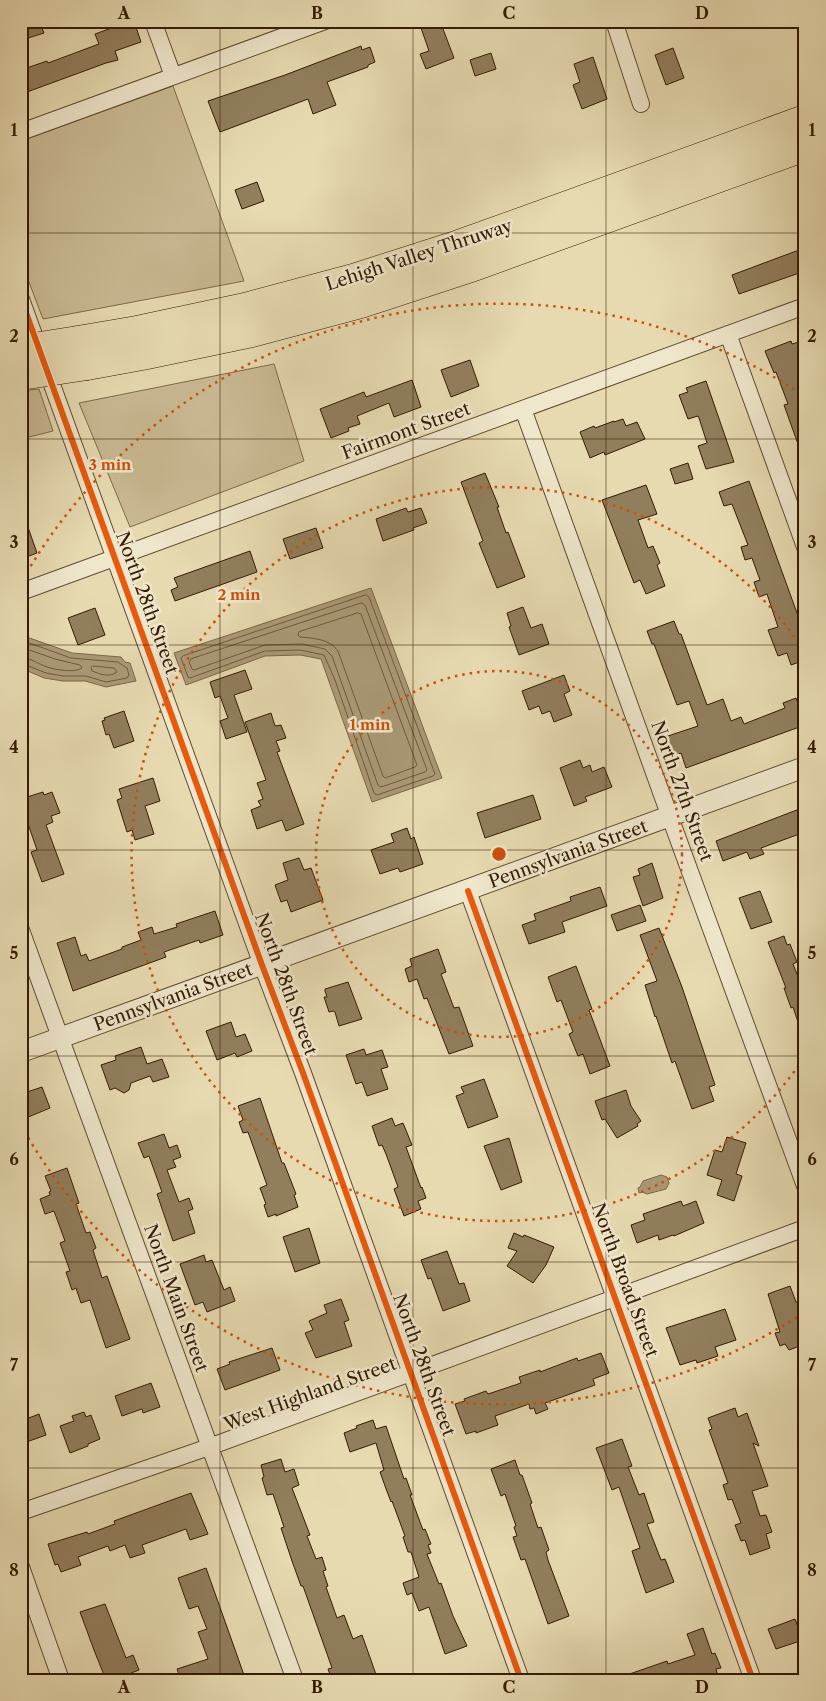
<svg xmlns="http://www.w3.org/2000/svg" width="826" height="1701" viewBox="0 0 826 1701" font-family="'Libre Caslon Text',serif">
<rect width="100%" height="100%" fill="#e7dab1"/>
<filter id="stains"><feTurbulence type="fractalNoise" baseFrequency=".004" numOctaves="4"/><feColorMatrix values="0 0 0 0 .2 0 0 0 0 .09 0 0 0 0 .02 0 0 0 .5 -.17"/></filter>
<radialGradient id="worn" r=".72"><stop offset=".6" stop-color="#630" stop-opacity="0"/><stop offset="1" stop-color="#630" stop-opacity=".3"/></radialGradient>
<path fill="#c9b993" stroke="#7e6a4b" d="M173,86l71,195 -201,38 -22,-58v-120z
M274,364l30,97 -174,66 -51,-124z
M39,389l14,42 -32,8v-48z"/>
<path fill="#aa9976" stroke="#7b6648" d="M371,588l71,190 -70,24 -51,-143 -21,-4 -35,1 -79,29 -12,-32z
M21,635l51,18 49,4 4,5 5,1 6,18 -30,6 -21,-6h-22l-19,-3 -23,-10z
M661,1175l6,2 2,6 -3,6 -19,5 -5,-2 -3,1 -1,-5 2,-1 3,-6z"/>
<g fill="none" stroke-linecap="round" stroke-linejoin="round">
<path stroke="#6f5a3c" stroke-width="1" d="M366,595l3,2 66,177 -2,2 -56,19 -3,-2 -39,-113 -11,-25 -24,-5 -35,1 -75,27 -2,-1 -7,-19 2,-2z
M362,603l3,2 62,165 -2,2 -44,15 -3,-2 -46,-129 -7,-7 -23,-5 -37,1 -71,25 -2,-1 -3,-7 2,-3z
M358,613l3,1 56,151 -2,2 -30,11 -2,-2 -45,-125c-8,-12 -25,-13 -38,-14l-2,-2 1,-3z
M21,640l50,18 47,4 9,6 2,7 -2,3 -21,4 -20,-6h-23l-17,-3 -25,-10
M21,647l34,12 25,6 2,3c-7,5 -26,2 -35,-1 -9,-3 -16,-9 -26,-10
M93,666l21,2 3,4c-8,6 -17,2 -25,-1l-1,-3z"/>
</g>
<path fill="#917e5d" stroke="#341a03" d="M21,21h18l5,12 -19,6 -4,-11z
M131,21h3l7,21 -26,9 3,9 -12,3 -79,29 -6,-17v-5l26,-9 1,2 51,-19 -4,-10z
M431,21h9l14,37 -28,11 -6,-15 9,-3 -9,-26z
M361,46l1,4 8,-3 5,15 -7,3v2l-41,15 9,23 -23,9 -5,-15 -88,33 -12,-31 77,-26z
M673,48l11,30 -18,7 -11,-30z
M491,53l5,16 -21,7 -5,-16z
M593,57l14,42 -25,10 -9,-24 7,-3 -6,-18z
M257,182l7,19 -22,8 -7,-19z
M799,250l6,16v5l-66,23 -7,-19z
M791,341l1,3 7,-2 6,16v100h-2l-19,-53 4,-1 -12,-32 -2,1 -9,-22z
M470,360l9,26 -28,11 -10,-27z
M412,380l9,27 -27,10 -5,-14 -32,13 3,8 -12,4 1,3 -18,7 -11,-29 44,-17 2,5z
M706,381l28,81 -28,7 -8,-23 9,-3 -8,-25 -1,-2 -10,3 -9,-24 9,-3 -2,-4z
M623,419l3,7 11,-4 8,17 -40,16 -1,-3 -14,6 -10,-26 14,-6 1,2 19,-7v1z
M688,463l5,16 -18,5 -5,-15z
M485,473l14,34h-2l9,26 2,-1 17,45 -28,11 -18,-45 4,-2 -22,-59z
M749,481l56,154v25l-14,5 -4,-12 -9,3 -10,-26 10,-3 -11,-33 -8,3 -5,-15 6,-2 -8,-22 -7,2 -4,-13 7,-2 -16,-41 -8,2 -5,-14z
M646,485l11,29 -19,6 10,28 5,-2 7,17 -3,2 8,21 -19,8 -6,-14 -6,3 -32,-83z
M406,508l2,4 13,-4 6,15 -14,5 1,2 -31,11 -7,-22z
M23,513l14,40 -16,6v-45z
M316,528l7,20 -33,11 -7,-20z
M250,551l7,21 -82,29 -4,-11 7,-3 -4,-9z
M523,607l8,21 11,-4 7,20 -30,11 -10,-28 2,-1 -4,-13z
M95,608l10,27 -27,10 -10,-27z
M674,621l5,13h2l26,71 16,-6 8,22 10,-4 3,7 41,-16 -2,-5 13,-5 2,5 7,-2v24l-119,43 -5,-15 -9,3 -7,-19 33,-11 -9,-25 -12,4 -23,-61h-2l-5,-13z
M245,670l7,19 -18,6 13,37 -21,7 -6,-18 8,-3 -8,-22 -5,2 -5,-16z
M564,675l6,16 -6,3 8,21 -18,7 -4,-11 -8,3 -3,-8 -10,4 -7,-19z
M124,711l10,30 -20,7 -5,-14 -3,1 -4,-14 3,-1 -1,-2z
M271,713l4,13 6,-1 5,13 -10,3 4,10 -3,1 27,72 -18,7 -4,-11 -25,9 -6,-19 10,-4 -3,-5 5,-2 -6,-16 9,-3 -21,-58z
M580,760l3,8 7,-3 2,7 12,-5 8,20 -27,10 2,4 -13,5 -14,-38z
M153,778l7,23 -15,5 9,28 -19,6 -3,-10 -5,2 -10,-32 5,-2 -3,-9z
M43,792l1,3 8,-3 8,21 -9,3 2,6 -7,3 18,49 -22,8 -11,-30 6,-2 -12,-35 -4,2v-18z
M533,795l8,24 -56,19 -8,-25z
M802,808l3,7v17l-44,16 3,6 -14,5 -3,-7 -24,9 -7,-20z
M407,828l4,11 3,-2 9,27 -23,8 -2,-4 -18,6 -9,-24 23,-8 -3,-8z
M299,858l5,12 7,-2 12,32 -32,12 -4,-12 -6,2 -6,-17 13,-5 -5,-17z
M652,863l11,35 -20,8 -10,-29 7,-2 -2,-6z
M600,887l7,19 -45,16 3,10 -36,12 -7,-19 14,-5 -2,-6 37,-13 -1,-4z
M760,891l12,31 -21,7 -12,-31z
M640,905l6,16 -29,10 -6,-16z
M215,911l8,24 -23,8 -1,-3 -35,12 2,5 -93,34 -16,-48 18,-6 6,19 5,-2 3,7 33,-12v-2l19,-7 -3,-8 14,-5 2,7 23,-7 -1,-3z
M659,928l23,59 33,98 -6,2 5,14 -22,8 -17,-48 -3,2 -16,-47 -1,1 -10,-32 12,-4 -17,-46z
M784,936l3,9 3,-1 7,18 -4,2 12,30v43h-2l-10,-30 -2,1 -7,-20h2l-18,-46z
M438,949l8,23 -5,2 13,34 5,-1 14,39 -24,8 -22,-56 -3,1 -7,-20 -8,3 -4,-13 7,-3 -2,-7z
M576,966l16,43 -3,1 21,56 -20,8 -7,-20 -5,2 -9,-22 4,-2 -12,-32 -4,2 -9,-25z
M348,982l14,37 -23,7 -4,-14 -2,-1 -4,1 -5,-15h3l-2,-6v-2z
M231,1022l5,15 9,-3 7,17 -15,6 -2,-4 -18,7 -11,-29z
M141,1047l6,17 15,-5 7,18 -16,5 -3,-6 -19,7 -2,7 -5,3 -9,-5 -5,2 -9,-25 15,-5 -1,-4z
M364,1049l2,6 16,-5 6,17 -7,2 7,20 -21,7 -5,-14 -6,2 -10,-29z
M484,1079l14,38 -30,11 -12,-32 8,-3 -3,-6z
M42,1087l8,21 -29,12v-26z
M626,1090l5,16 10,15 -4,3 1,2 -21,12 -12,-19 -3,1 -7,-19z
M260,1098l22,65h2l12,31 -2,1 4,12 -22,9v-2l-8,3 -4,-12 2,-1 -6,-16 7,-3 -19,-53 -5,1 -4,-11 4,-2 -5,-14z
M392,1118l3,8 8,-3 9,22 -6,2 15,41 1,-1 4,11 -8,3 3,8 -17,7 -10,-27 4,-2 -12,-33 -4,-9 -3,1 -7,-20z
M164,1134l5,14 8,-3 4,12 -8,3 3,7 -9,3 12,32 10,-4 4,11 -5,2 7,22 -22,8 -16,-47 5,-2 -13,-36 -5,2 -6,-15z
M727,1137l19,6 -10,31 6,2 -8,25 -17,-6 5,-15 -15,-5 8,-25 7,2z
M509,1138l13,44 -21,8 -17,-44z
M67,1168l12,35 -3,1 10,29 4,-1 6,16 -3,2 9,28 5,-2 23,63 -24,9 -16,-48 -9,3 -5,-15 -4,2 -6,-18 4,-1 -10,-28 5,-2 -11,-30 -9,3 -5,-15 10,-4 -1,-3 2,-1 -6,-15z
M681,1201l2,5 13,-5 8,22 -30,13 -1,-1 -14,5 -1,-5 -21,8 -6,-18 14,-5 -2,-6z
M309,1228l11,35 -25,9 -12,-35z
M514,1233l9,4 1,-2 30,12 -8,18 -13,18 -26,-17 10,-15 -9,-3z
M447,1251l12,33 5,-1 6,18 -27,10 -12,-33 -3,1 -7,-19z
M204,1255l2,7 6,-2 12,30 6,-3 5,14 -28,11 -4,-10 -8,3 -15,-41z
M790,1286l6,16 4,-1 5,14v29l-16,6 -4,-6 -5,2 -5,-13 5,-1 -12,-38z
M341,1299l8,21 -5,2 8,24 -36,12 -11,-25 8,-3 -4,-9 18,-8 -3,-8z
M725,1309l11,31 -21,7 3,9 -21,7 -1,-3 -16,5 -14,-37z
M272,1348l8,22 -55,20 -8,-21 13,-5 -1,-2z
M601,1353l8,20 -16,6 2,6 -50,18 3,6 -12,5 -2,-6 -4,1 -1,-5 -34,12 3,9 -22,8v-2l-10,3 -11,-30 10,-3 -1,-2 22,-8 2,3 33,-11 -2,-6 21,-7v2l37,-14 1,3z
M151,1383l9,24 -17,6 -1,-4 -20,7 -7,-20z
M735,1408l3,9 9,-4 12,33 -6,-3 15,43 -16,5 8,25 6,-1 6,17 -6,2 4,14 -20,7 -5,-15 -4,1 -6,-16 6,-2 -9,-24 -4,1 -5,-15 5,-2 -19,-53 3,-1 -4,-11z
M84,1412l2,5 5,-2 9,24 -12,5v2l-18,7 -10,-27 14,-5 -2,-5z
M39,1414l7,21 -25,9v-23z
M373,1420l3,9 10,-3 18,53 2,-1 6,17h-2l13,35 2,-1 6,15 -3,1 3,8 -4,1 12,30 2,-1 12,33 14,30 -22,8 -16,-47 -10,4 -7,-18 -5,2 -4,-12 16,-6 -8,-25h-3l-5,-15 2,-1 -13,-35 -1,1 -6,-16 -5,-14 4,-2 -8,-27 -26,9 -6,-19 13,-5 -1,-2z
M622,1439l10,27 -4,1 11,28 5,-2 10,29 -7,2 14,36 4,-1 9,23 -28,11 -14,-42 8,-3 -21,-61 -7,3 -16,-42z
M281,1459l4,13 9,-3 5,16 -7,3 18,47 -3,1 9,23 6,-2 4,13 -3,1 5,15 -2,1 11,31 7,-3 9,24 9,-4 16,45h-46l-4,-11 4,-1 -29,-82h-2l-9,-25 -11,-33 3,-1 -11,-33 -6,1 -5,-17 2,-1 -3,-12z
M515,1460l5,15h2l10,28 -2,1 8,24 3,-1 8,23 -3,2 2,8 21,56 -21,8 -23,-65 -4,1 -8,-23 4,-1 -3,-9 2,-1 -11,-32 -4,2 -10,-27z
M191,1493l17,41 -18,6 -4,-11 -44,16 3,8 -15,5 -5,-13 -15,6 -2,-5 -30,11 3,8 -20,7 -3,-8 -3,1 -7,-21 39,-12 1,2 27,-10 -1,-3z
M206,1568l38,107 -5,1 1,4h-59l-4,-11 31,-10 -10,-27 9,-3 -9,-23 -9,3 -11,-31z
M105,1604l21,54 7,-3 6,15 -8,3 2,7h-27l-12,-30 -14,-38z
M795,1619l8,21 -27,9 -8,-20z
M703,1628l9,26 3,-1 6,15 -5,1 1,4 -20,7h-78l-1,-2 49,-17 1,3 27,-9 -8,-21z"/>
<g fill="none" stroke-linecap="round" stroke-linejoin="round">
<g stroke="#614a2e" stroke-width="18">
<path id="minor" d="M153,21l20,55
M614,21l27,83
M21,132l304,-111
M21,299l241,666 41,108 218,607
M728,334l77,213
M523,409l147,408 135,369
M21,592l784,-286
M468,891l285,789
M21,930l274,750
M21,1512l188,-65 596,-219
M21,1567l40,113"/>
</g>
<g stroke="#614a2e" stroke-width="22">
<path id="tertiary" d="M21,1052l784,-285"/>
</g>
<g stroke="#341a03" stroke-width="29">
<path id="motorway" d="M78,340l59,-10 108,-23 108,-29 106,-34 346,-125
M87,366l55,-10 110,-23 109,-29 107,-35 337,-122"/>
</g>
<use href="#minor" stroke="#efe7cc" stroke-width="16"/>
<use href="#tertiary" stroke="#efe7cc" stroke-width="20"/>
<use href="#motorway" stroke="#e7dab1" stroke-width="28"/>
<g stroke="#341a03" stroke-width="29" stroke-linecap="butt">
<path id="motorway-bridge" d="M21,349l57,-9
M21,376l66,-10"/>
</g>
<use href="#motorway-bridge" stroke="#e7dab1" stroke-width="28"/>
<g stroke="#efe7cc" stroke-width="9">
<path id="cycleway" d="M21,299l241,666 41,108 218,607
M468,891l285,789"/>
</g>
<use href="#cycleway" stroke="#e8590c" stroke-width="6"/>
</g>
<path fill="none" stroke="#341a03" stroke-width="1" stroke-opacity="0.55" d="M220,21v1659M413,21v1659M606,21v1659M21,233h784M21,439h784M21,645h784M21,850h784M21,1056h784M21,1262h784M21,1468h784"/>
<g fill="none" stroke="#cd500b" stroke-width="2.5" stroke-dasharray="2.5 5">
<circle cx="499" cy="854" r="183"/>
<path d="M803 1059A367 367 0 1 1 803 649"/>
<path d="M803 1313A550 550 0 0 1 23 1129M23 579A550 550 0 0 1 803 395"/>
</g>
<g text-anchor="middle" stroke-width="5" stroke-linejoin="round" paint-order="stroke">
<g font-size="18" fill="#341a03" stroke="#efe7cc">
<text transform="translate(419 255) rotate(-18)" y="6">Lehigh Valley Thruway</text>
<text transform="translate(406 431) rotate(-20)" y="6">Fairmont Street</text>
<text transform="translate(147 603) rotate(70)" y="6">North 28th Street</text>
<text transform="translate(682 791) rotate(70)" y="6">North 27th Street</text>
<text transform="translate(568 854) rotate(-20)" y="6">Pennsylvania Street</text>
<text transform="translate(286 984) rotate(70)" y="6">North 28th Street</text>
<text transform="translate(173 997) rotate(-20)" y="6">Pennsylvania Street</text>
<text transform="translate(625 1280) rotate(70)" y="6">North Broad Street</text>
<text transform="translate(176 1298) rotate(70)" y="6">North Main Street</text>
<text transform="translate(424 1365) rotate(70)" y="6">North 28th Street</text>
<text transform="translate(310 1394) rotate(-20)" y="6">West Highland Street</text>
</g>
</g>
<circle cx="499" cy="854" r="8" fill="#cd500b" stroke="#efe7cc" stroke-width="2.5"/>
<g font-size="15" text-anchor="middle" font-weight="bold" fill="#cd500b" stroke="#efe7cc" stroke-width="5" stroke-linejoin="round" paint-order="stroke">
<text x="110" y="470">3 min</text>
<text x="239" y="600">2 min</text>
<text x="370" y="730">1 min</text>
</g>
<rect width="826" height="1701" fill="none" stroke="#e7dab1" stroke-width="55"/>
<rect x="28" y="28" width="770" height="1646" fill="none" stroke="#341a03" stroke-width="2"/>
<g font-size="16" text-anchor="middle" font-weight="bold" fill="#341a03">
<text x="124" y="19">A</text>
<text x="317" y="19">B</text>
<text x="509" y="19">C</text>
<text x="702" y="19">D</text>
<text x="14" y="136">1</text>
<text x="812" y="136">1</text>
<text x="14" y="342">2</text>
<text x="812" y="342">2</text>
<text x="14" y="548">3</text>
<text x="812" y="548">3</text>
<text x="14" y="753">4</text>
<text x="812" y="753">4</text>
<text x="14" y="959">5</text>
<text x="812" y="959">5</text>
<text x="14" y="1165">6</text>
<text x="812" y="1165">6</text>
<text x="14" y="1371">7</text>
<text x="812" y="1371">7</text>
<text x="14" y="1576">8</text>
<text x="812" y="1576">8</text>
<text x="124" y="1693">A</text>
<text x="317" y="1693">B</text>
<text x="509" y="1693">C</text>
<text x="702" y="1693">D</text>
</g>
<rect width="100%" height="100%" filter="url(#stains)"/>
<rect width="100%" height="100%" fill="url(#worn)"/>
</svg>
